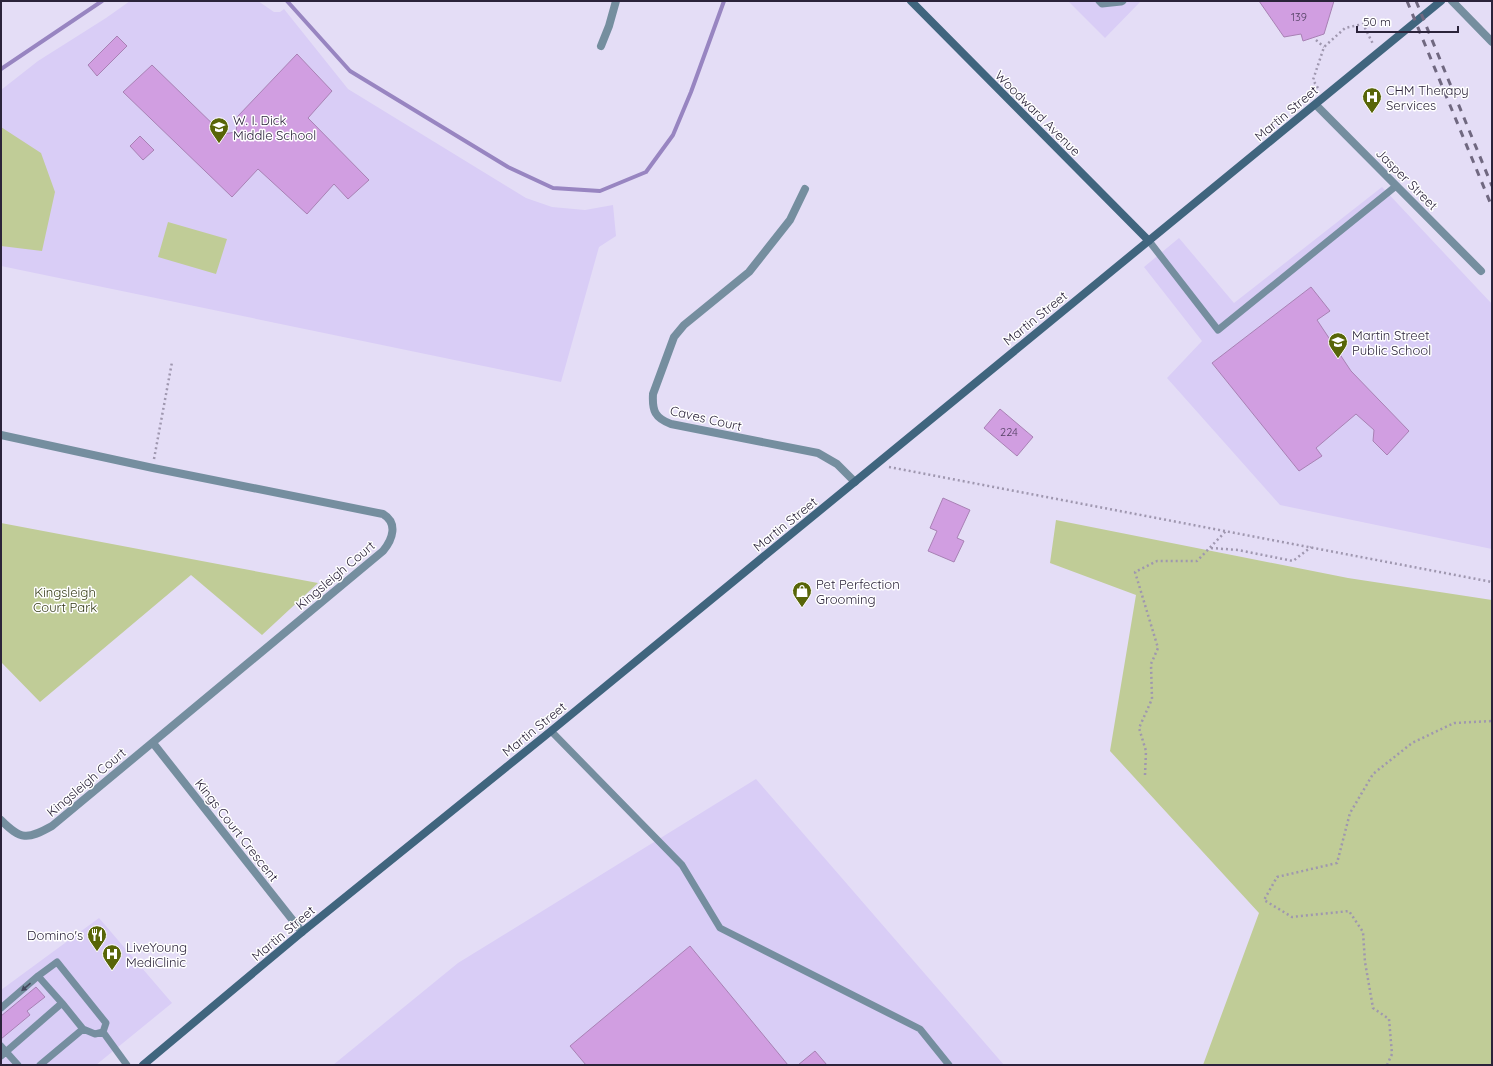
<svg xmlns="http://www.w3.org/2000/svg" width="1493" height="1066" viewBox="0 0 1493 1066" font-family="Quicksand,sans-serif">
<rect width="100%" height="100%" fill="#e4ddf6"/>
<path fill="#d9cdf6" d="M130,1h128l16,11h6l4,-3 64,80 178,109 26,9 33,3 28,-5 3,31 -17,11 -38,135 -560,-116v-176l37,-29 68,-43z
M1068,1h73l-36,37z
M1382,187l110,117v245l-212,-44 -113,-127 35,-37 -58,-74 35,-29 55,65z
M756,779l248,286h-671l125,-102z
M99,918l73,85 -76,62h-95v-75z"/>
<path fill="#c0cc97" d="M1,127l40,26 14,39 -13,59 -41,-5z
M168,222l59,17 -11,35 -58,-17z
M1056,520l292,58 144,22v465h-289l56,-152 -149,-162 26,-156 -86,-32z
M1,523l317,60 -56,52 -71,-60 -151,127 -39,-40z"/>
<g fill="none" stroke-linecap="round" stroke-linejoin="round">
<path stroke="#9885c1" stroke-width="4" d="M287,1l63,70 158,96 45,21 47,3 46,-19 27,-37 18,-43 33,-91
M1,69l101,-68"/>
</g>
<path fill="#d19ee1" stroke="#a881b4" d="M1259,1h75l-10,33 -21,7 -2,-7 -17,3z
M117,36l10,10 -30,30 -9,-11z
M297,54l35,37 -24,27 61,62 -21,19 -14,-15 -27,30 -49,-45 -26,28 -109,-105 29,-27 71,69 13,-2 2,-16z
M140,136l14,14 -11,10 -13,-14z
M1311,287l19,24 -13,9 34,51 58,60 -22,24 -14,-14 1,-11 -18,-16 -40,34 6,8 -23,15 -87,-108z
M1000,409l33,28 -16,19 -33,-28z
M943,498l27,12 -13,28 7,3 -10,21 -26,-11 9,-20 -7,-3z
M690,946l98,119h-202l-16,-19z
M36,987l9,10 -18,14 3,4 -29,24v-23z
M815,1051l12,14h-29z"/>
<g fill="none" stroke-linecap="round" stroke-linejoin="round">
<path stroke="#9f97af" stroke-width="2.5" stroke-dasharray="2 3" stroke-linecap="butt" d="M1316,40l8,7
M1318,88l-5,-8 11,-33 21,-19 18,-4 10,20
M154,459l18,-97
M889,467l603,115
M1211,548l27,2 55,11 18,-14
M1145,775l1,-24 -7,-23 13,-29 -1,-35 7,-16 -23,-76 22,-11h40l29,-30
M1387,1065l5,-11 -3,-35 -16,-11 -8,-46 -2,-30 -14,-21 -57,6 -28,-17 13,-23 60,-14 13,-50 23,-39 39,-31 42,-20 38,-2"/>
<path stroke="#758e9f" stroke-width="7" d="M1099,1l3,3 19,-2 2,-1
M1149,241l69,89 178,-144
M551,731l131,134 38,63 200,101 29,36
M38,976l19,-14 49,61 -3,9 24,33
M1,1008l37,-32 24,27
M83,1029l12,5 8,-2
M1,1046l17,19
M1,1056l61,-53 21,26 -43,36"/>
<path stroke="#758e9f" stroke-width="8" d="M1452,1l40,41
M601,46l8,-20 7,-25
M1316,105l165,166
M805,189l-15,31 -41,52 -65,53 -10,12 -21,57c-1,17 2,24 18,30l147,29 19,11 18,18
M1,435l152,33 230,46c15,9 10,25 0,37l-331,275c-25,14 -31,14 -51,-6
M153,743l149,189"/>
<path stroke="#40657e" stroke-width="8" d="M911,1l238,240
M143,1065l159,-133 249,-201 890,-730"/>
<path stroke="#706880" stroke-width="3" stroke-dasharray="7 7" stroke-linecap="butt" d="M1407,1l85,206
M1416,1l76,185"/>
</g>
<defs><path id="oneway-solid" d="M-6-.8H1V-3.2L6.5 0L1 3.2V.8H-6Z"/></defs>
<use fill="#45485d" href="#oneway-solid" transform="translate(26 987) rotate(139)"/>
<defs>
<g id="hospital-pin" transform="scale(1)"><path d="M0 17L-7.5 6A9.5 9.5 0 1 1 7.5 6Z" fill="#586508" stroke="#fff"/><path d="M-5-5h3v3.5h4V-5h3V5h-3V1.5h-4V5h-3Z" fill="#fff"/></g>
<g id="school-pin" transform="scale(1)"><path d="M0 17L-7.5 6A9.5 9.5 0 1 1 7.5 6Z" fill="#586508" stroke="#fff"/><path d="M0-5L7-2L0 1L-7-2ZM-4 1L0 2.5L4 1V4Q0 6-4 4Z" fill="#fff"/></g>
<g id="shop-pin" transform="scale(1)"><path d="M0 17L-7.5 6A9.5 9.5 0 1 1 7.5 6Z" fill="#586508" stroke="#fff"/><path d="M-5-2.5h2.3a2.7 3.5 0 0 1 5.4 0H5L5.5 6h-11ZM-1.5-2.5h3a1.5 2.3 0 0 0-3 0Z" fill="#fff"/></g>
<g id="restaurant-pin" transform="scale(1)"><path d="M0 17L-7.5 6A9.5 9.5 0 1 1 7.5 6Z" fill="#586508" stroke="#fff"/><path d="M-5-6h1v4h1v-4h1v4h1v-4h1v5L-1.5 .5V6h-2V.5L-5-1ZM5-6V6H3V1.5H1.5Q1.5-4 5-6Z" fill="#fff"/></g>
</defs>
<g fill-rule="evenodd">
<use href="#hospital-pin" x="1372" y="97"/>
<use href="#school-pin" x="219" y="127"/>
<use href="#school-pin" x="1338" y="342"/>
<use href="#shop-pin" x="802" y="591"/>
<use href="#restaurant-pin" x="97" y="935"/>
<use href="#hospital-pin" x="112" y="954"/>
</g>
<g text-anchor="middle" stroke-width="3" stroke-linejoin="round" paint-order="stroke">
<g font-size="11" fill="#544264">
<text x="1299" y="21">139</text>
<text x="1009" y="436">224</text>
</g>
<g font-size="13" fill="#2b233a" stroke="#fff" text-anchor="start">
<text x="1386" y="95">CHM Therapy<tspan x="1386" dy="15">Services</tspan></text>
<text x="233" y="125">W. I. Dick<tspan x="233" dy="15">Middle School</tspan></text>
<text x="1352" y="340">Martin Street<tspan x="1352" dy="15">Public School</tspan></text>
<text x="816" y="589">Pet Perfection<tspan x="816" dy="15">Grooming</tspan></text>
<text x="83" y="940" text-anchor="end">Domino's</text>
<text x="126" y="952">LiveYoung<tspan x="126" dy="15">MediClinic</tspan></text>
</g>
<g font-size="13" fill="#2b233a" stroke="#fff">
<text transform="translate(1038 113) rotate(45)" y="5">Woodward Avenue</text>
<text transform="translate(1286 113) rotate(-40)" y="5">Martin Street</text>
<text transform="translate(1407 179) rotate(45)" y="5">Jasper Street</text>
<text transform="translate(1035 318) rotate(-39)" y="5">Martin Street</text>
<text transform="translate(706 418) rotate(13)" y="5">Caves Court</text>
<text transform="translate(785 524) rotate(-39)" y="5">Martin Street</text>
<text transform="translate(335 575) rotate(-40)" y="5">Kingsleigh Court</text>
<text transform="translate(534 729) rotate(-39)" y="5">Martin Street</text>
<text transform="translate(86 782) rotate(-40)" y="5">Kingsleigh Court</text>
<text transform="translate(237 830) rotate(52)" y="5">Kings Court Crescent</text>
<text transform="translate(283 933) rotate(-40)" y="5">Martin Street</text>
</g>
<g font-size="13" fill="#323815" stroke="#fff">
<text x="65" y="597">Kingsleigh<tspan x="65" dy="15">Court Park</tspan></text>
</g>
</g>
<rect width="1493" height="1066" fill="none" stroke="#2b233a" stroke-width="4"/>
<path d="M1357 26v6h101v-6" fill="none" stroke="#2b233a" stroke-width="2"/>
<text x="1363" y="26" font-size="12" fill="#2b233a" stroke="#ffffff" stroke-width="3" paint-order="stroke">50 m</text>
</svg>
